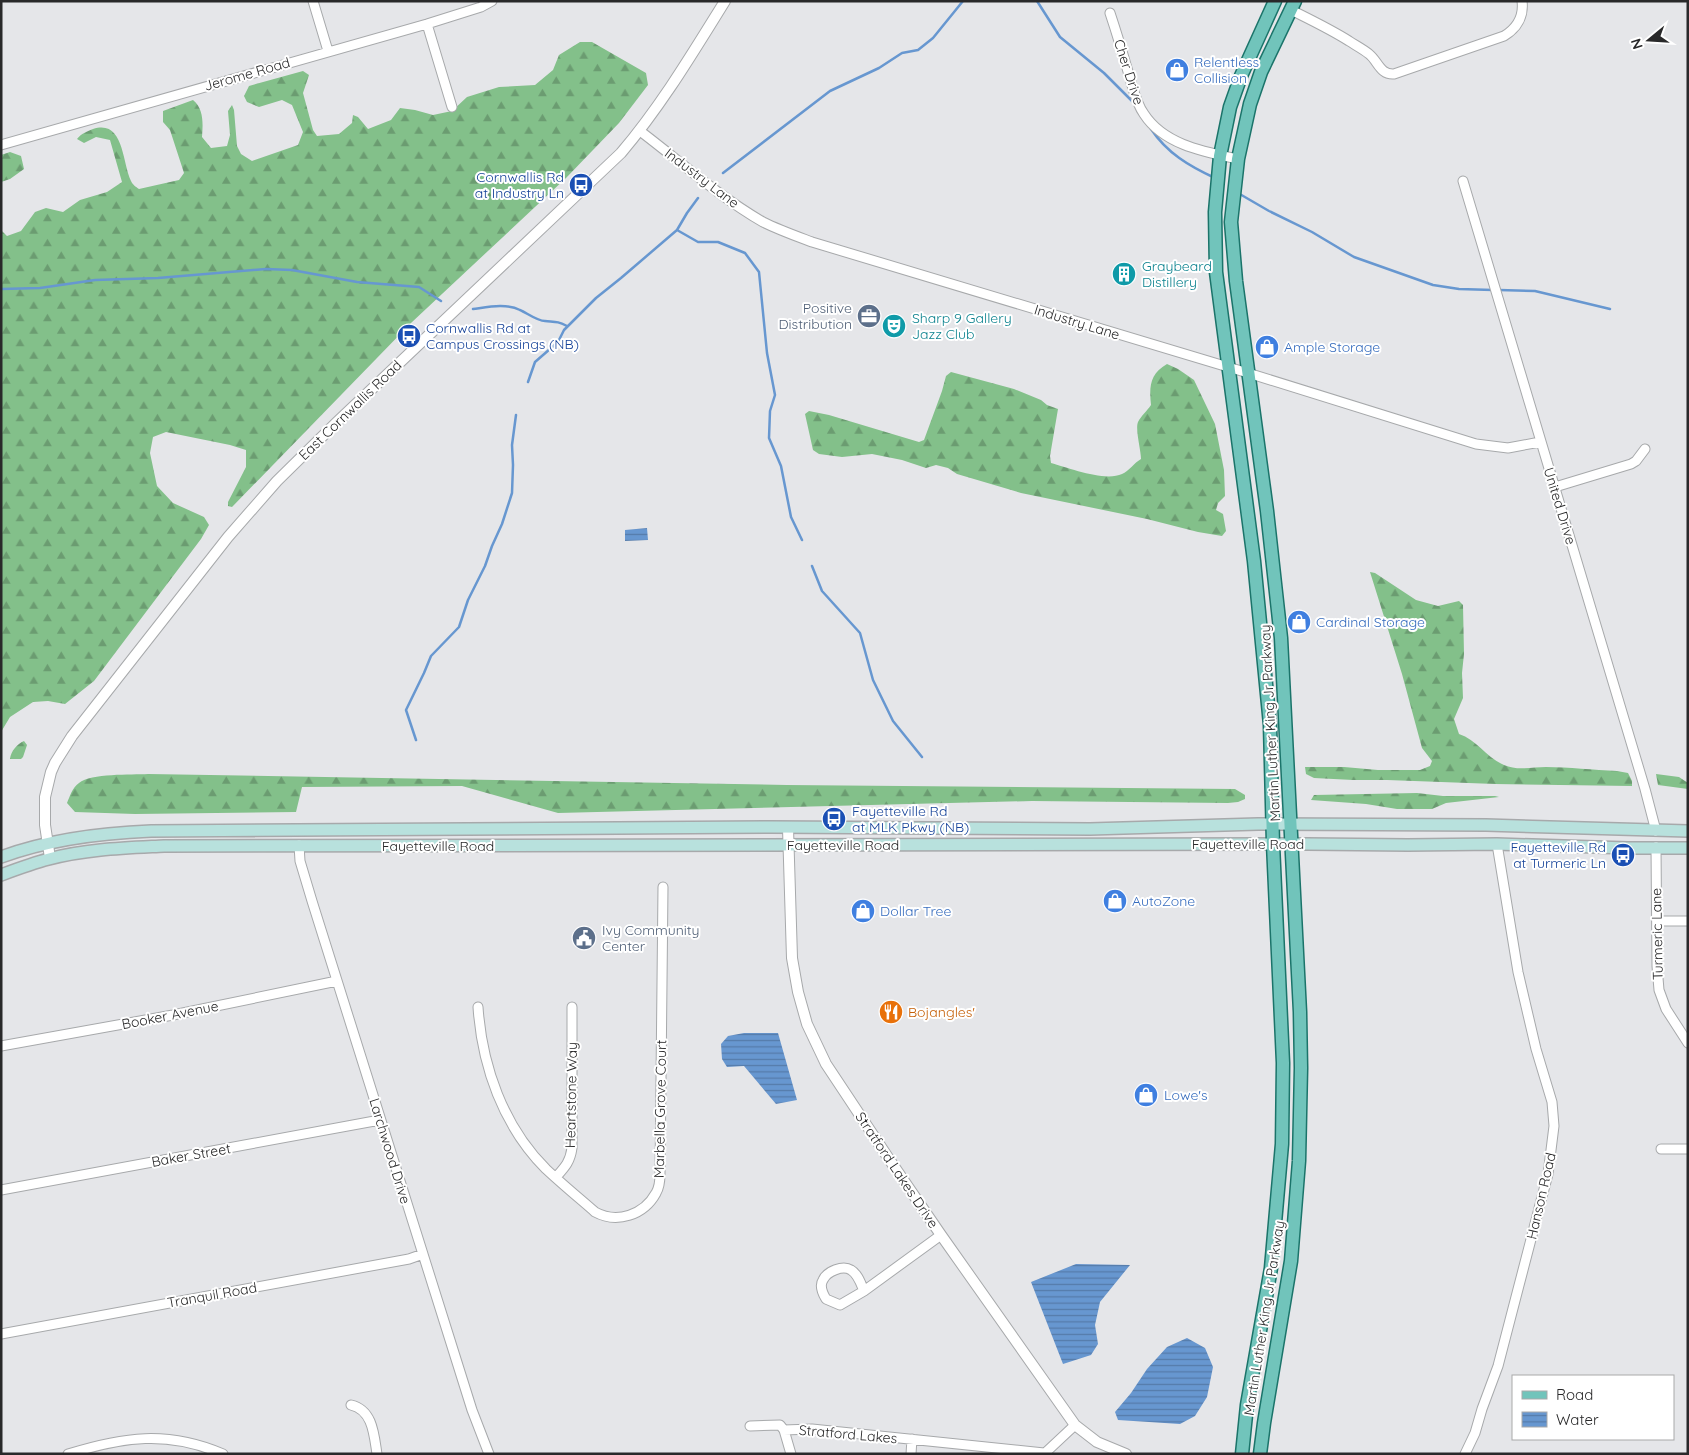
<svg xmlns="http://www.w3.org/2000/svg" width="1689" height="1455" viewBox="0 0 1689 1455" font-family="Quicksand,sans-serif">
<defs>
<pattern id="forest-firs" width="22" height="20" patternUnits="userSpaceOnUse" patternTransform="scale(1.25)"><rect width="22" height="20" fill="#83c08a"/><path d="M5 1l3.5 6h-7zM16 11l3.5 6h-7z" fill="#6b9c71"/></pattern>
<pattern id="water-rules" width="6" height="5" patternUnits="userSpaceOnUse" patternTransform="scale(1.25)"><rect width="6" height="5" fill="#6797d0"/><path d="M0 2.5h6" fill="none" stroke="#557ba9"/></pattern>
</defs>
<rect width="100%" height="100%" fill="#e5e6e9"/>
<path fill="url(#forest-firs)" d="M580,42h12l54,31 2,12 -29,38 -53,55 -155,145 -179,184 -4,-1v-4l18,-35v-17l-16,-5 -64,-13 -13,5 -3,16 7,33 16,17 31,14 5,8 -8,14 -107,142 -29,23 -17,-3 -15,1 -23,15 -9,15v-502l6,6 14,-5 14,-19 11,-4 17,4 17,-12 27,-8 15,-10 -12,-42 -14,-3 -12,6 -7,-4c5,-6 9,-7 16,-10 31,-10 29,33 38,52 1,3 5,6 8,8l40,-9 5,-7 -14,-43 -7,-8v-11l30,-11c11,9 10,24 9,37l9,11 16,-2 3,-11 -2,-24 4,-6 2,5 3,36 4,8 11,7 46,-16 5,-13 -11,-27 -10,-5 -23,7 -12,-5 -3,-6 5,-10 54,-15 6,4 -6,18 10,37 4,6 22,-2 13,-11 1,-8 5,2 10,12 23,-9 9,-12 15,2 18,5 19,-4 15,-14 32,-10 36,-2 18,-15 6,-15z
M10,152l11,4 3,13 -14,10 -9,3v-27z
M1167,364l11,5 16,11 21,44 9,46 1,26 -7,7 -2,7 7,4 3,17 -4,5 -24,-4 -51,-13 -126,-26 -64,-19 -9,-6 -12,-3 -10,3 -24,-8 -30,-6 -30,3 -23,-3 -6,-4 -8,-36 4,-3 20,4 90,27 5,-2 18,-49 4,-15 5,-4 63,17 27,11 6,5 11,4 -8,47 1,7c18,5 54,19 71,11 7,-3 12,-11 19,-15 0,-9 -6,-30 -3,-37 3,-6 9,-11 13,-17 -2,-19 -1,-31 16,-41z
M1370,572l5,1 41,27 22,6 21,-5 4,4 1,49 -2,19 1,25 -9,21 5,15c18,6 28,24 45,31 13,6 28,2 42,2 23,0 47,3 71,4l11,2 4,8v5l-137,-2 -108,-4h-34l-39,-2 -8,-4 -1,-7h39l34,3h42l10,-4 2,-5 -10,-13 -20,-74z
M24,741l3,4 -4,12 -2,2h-11c1,-8 7,-15 14,-18z
M148,774l639,11 448,4 10,6v4l-7,3 -10,1 -196,-2 -474,12 -96,-27 -160,1 -6,25 -161,2 -60,-2 -8,-9c3,-7 5,-15 12,-20 12,-10 52,-8 69,-9z
M1656,774l23,3 9,6v6l-30,-4z
M1417,793l26,3h52l4,1 -53,6 -14,6h-35l-31,-5 -55,-4 3,-5z"/>
<path fill="url(#water-rules)" d="M647,528l1,12 -23,1v-11z
M744,1033h34l19,67 -21,4 -32,-38 -17,1 -5,-8 -1,-15 7,-8z
M1076,1264l54,1 -30,37 -5,23 3,19 -7,11 -28,9 -32,-82z
M1187,1338l18,10 8,19 -6,30 -12,19 -15,8 -62,-4 -3,-8 16,-19 16,-24 20,-22z"/>
<g fill="none" stroke-linecap="round" stroke-linejoin="round">
<path stroke="#6797d0" stroke-width="2.5" d="M1037,1l23,36 44,36 30,30
M1151,129c16,24 38,37 64,49
M723,173l107,-82 49,-23 23,-15 16,-3 15,-12 30,-37
M1238,193l31,18 43,21 42,25 79,28 26,4 34,1
M677,230l21,12h20l27,11 14,19 8,81 8,42 -5,16 -1,27 12,28 10,51 11,23
M1,289l39,-1 55,-8 63,-2 108,-9 26,1 65,12 62,5 22,14
M1499,290l36,1 75,18
M473,309c15,-2 33,-6 47,1 7,3 17,11 25,11 11,1 12,0 22,5
M528,382l7,-20 23,-20 6,-12 32,-32 25,-20 56,-48 10,-17 11,-15
M812,566l10,25 38,42 13,47 20,41 29,36
M416,740l-10,-30 18,-37 7,-17 28,-29 9,-27 17,-34 7,-20 10,-22 10,-31 1,-28 -1,-20 4,-30"/>
<g stroke="#a7a9ab" stroke-width="11">
<path id="minor" d="M313,1l15,50
M1291,10c20,10 39,19 58,31 6,4 14,8 20,13 9,7 11,21 25,20l110,-38c13,-8 20,-20 18,-35
M1110,13c7,21 13,41 19,62 4,13 7,28 15,39 20,31 61,38 94,45
M427,24l25,83
M640,131c41,31 78,65 123,91 16,8 33,14 49,20l436,131 228,71 32,4 32,-6
M1,145l426,-121 54,-17 11,-6
M1463,181l182,608 11,42
M1555,487l76,-23 5,-3 9,-12
M299,845l1,16 12,40 160,509 17,44
M1656,847l1,119 2,24 7,19 22,34
M1657,921h31
M478,1007c4,59 25,119 68,162 16,15 33,29 49,43 22,12 49,3 61,-19 3,-5 4,-13 4,-19l3,-287
M1,1046l172,-31 164,-34
M1661,1149h27
M556,1177c9,-10 14,-15 16,-29v-141
M1,1190l379,-70
M864,1291c-3,-7 -6,-17 -13,-21 -8,-5 -24,1 -28,10 -4,6 0,14 3,19l14,6 24,-14 77,-56
M1,1334l408,-75 14,-5
M351,1405c22,5 23,30 26,49
M750,1426l30,-1 4,5
M68,1454c55,-17 99,-24 155,0
M791,1454l-7,-24 28,-1 232,24
M911,1454l1,-15
M1044,1454l31,-29
M1465,1454l10,-21 7,-24 16,-43 50,-192 6,-48 -2,-24 -16,-53 -18,-77 -21,-128"/>
</g>
<g stroke="#a7a9ab" stroke-width="12">
<path id="tertiary" d="M788,828l4,130 6,34 9,32 19,40 63,95 52,76 134,190 22,17 29,12
M50,858l-5,-33v-28l6,-25 4,-9 17,-27 156,-199 49,-56 60,-59 284,-269c40,-47 71,-99 104,-152"/>
</g>
<g stroke="#a7a9ab" stroke-width="14">
<path id="secondary" d="M1,857c49,-18 99,-24 150,-26l621,-4 318,2 168,-5 228,1 202,6
M1,875c16,-6 32,-12 48,-16 38,-10 77,-11 115,-13l1143,-2 101,1 89,-1 131,4h60"/>
</g>
<g stroke="#1b746a" stroke-width="15">
<path id="primary" d="M1242,1454l5,-49 24,-137 11,-124 1,-81 -10,-219 -3,-119 -16,-164 -38,-289 -1,-60 5,-56 10,-49 11,-31 34,-75
M1260,1454l4,-31 27,-162 8,-100 2,-93 -1,-56 -19,-374 -14,-127 -31,-230 -5,-59 7,-63 12,-55 11,-32 34,-71"/>
</g>
<use href="#minor" stroke="#fff" stroke-width="9"/>
<use href="#tertiary" stroke="#fff" stroke-width="10"/>
<use href="#secondary" stroke="#b8e1dd" stroke-width="11"/>
<use href="#primary" stroke="#71c4bb" stroke-width="12"/>
</g>
<defs>
<g id="shop-disc" transform="scale(1.25)"><circle r="9.5" fill="#3f7fe0" stroke="#fff"/><path d="M-5-2.5h2.3a2.7 3.5 0 0 1 5.4 0H5L5.5 6h-11ZM-1.5-2.5h3a1.5 2.3 0 0 0-3 0Z" fill="#fff"/></g>
<g id="bus-disc" transform="scale(1.25)"><circle r="9.5" fill="#1a4fb4" stroke="#fff"/><path d="M-5-6H5V4H4V6H2V4H-2V6H-4V4H-5ZM-3.5-4V0h7V-4ZM-3.5 1.2v1.5H-2V1.2ZM2 1.2v1.5H3.5V1.2Z" fill="#fff"/></g>
<g id="building-disc" transform="scale(1.25)"><circle r="9.5" fill="#0f9aa8" stroke="#fff"/><path d="M-4-6H4V6H1V3H-1V6H-4ZM-2.5-4.3h1.7v1.8h-1.7ZM.8-4.3h1.7v1.8H.8ZM-2.5-1h1.7V.8h-1.7ZM.8-1h1.7V.8H.8Z" fill="#fff"/></g>
<g id="office-disc" transform="scale(1.25)"><circle r="9.5" fill="#5c6f8a" stroke="#fff"/><path d="M-6-3h4V-5.5h4V-3h4V5H-6ZM-1-4.5V-3h2v-1.5ZM-6 0V1H6V0Z" fill="#fff"/></g>
<g id="theatre-disc" transform="scale(1.25)"><circle r="9.5" fill="#0f9aa8" stroke="#fff"/><path d="M-5-5.5Q0-4 5-5.5V0Q5 5 0 6Q-5 5-5 0ZM-3.3-2.5H-1v1.5H-3.3ZM1-2.5H3.3v1.5H1ZM-2.8 1Q0 5.5 2.8 1Z" fill="#fff"/></g>
<g id="civic-disc" transform="scale(1.25)"><circle r="9.5" fill="#5c6f8a" stroke="#fff"/><path d="M-.6-6.5H3V-4.5H.6V-3L4-1V1h2V6H-6V1h2V-1L-.6-3ZM-1.2 2.5V6h2.4V2.5Z" fill="#fff"/></g>
<g id="restaurant-disc" transform="scale(1.25)"><circle r="9.5" fill="#e8710a" stroke="#fff"/><path d="M-5-6h1v4h1v-4h1v4h1v-4h1v5L-1.5 .5V6h-2V.5L-5-1ZM5-6V6H3V1.5H1.5Q1.5-4 5-6Z" fill="#fff"/></g>
</defs>
<g fill-rule="evenodd">
<use href="#shop-disc" x="1177" y="70"/>
<use href="#bus-disc" x="581" y="185"/>
<use href="#building-disc" x="1124" y="274"/>
<use href="#office-disc" x="869" y="316"/>
<use href="#theatre-disc" x="894" y="326"/>
<use href="#bus-disc" x="409" y="336"/>
<use href="#shop-disc" x="1267" y="347"/>
<use href="#shop-disc" x="1299" y="622"/>
<use href="#bus-disc" x="834" y="819"/>
<use href="#bus-disc" x="1623" y="855"/>
<use href="#shop-disc" x="1115" y="901"/>
<use href="#shop-disc" x="863" y="911"/>
<use href="#civic-disc" x="584" y="938"/>
<use href="#restaurant-disc" x="891" y="1012"/>
<use href="#shop-disc" x="1146" y="1095"/>
</g>
<g text-anchor="middle" stroke-width="4" stroke-linejoin="round" paint-order="stroke">
<g font-size="14" fill="#366cbe" stroke="#fff" text-anchor="start">
<text x="1194" y="67">Relentless<tspan x="1194" dy="16">Collision</tspan></text>
<text x="1284" y="352">Ample Storage</text>
<text x="1316" y="627">Cardinal Storage</text>
<text x="1132" y="906">AutoZone</text>
<text x="880" y="916">Dollar Tree</text>
<text x="1164" y="1100">Lowe's</text>
</g>
<g font-size="14" fill="#29292a" stroke="#fff">
<text transform="translate(1129 72) rotate(72)" y="5">Cher Drive</text>
<text transform="translate(247 74) rotate(-16)" y="5">Jerome Road</text>
<text transform="translate(702 178) rotate(37)" y="5">Industry Lane</text>
<text transform="translate(1077 322) rotate(17)" y="5">Industry Lane</text>
<text transform="translate(350 410) rotate(-44)" y="5">East Cornwallis Road</text>
<text transform="translate(1560 506) rotate(73)" y="5">United Drive</text>
<text transform="translate(1270 723) rotate(-93)" y="5">Martin Luther King Jr Parkway</text>
<text x="1248" y="849">Fayetteville Road</text>
<text x="843" y="850">Fayetteville Road</text>
<text x="438" y="851">Fayetteville Road</text>
<text transform="translate(1657 934) rotate(-91)" y="5">Turmeric Lane</text>
<text transform="translate(170 1015) rotate(-11)" y="5">Booker Avenue</text>
<text transform="translate(571 1095) rotate(-89)" y="5">Heartstone Way</text>
<text transform="translate(660 1109) rotate(-89)" y="5">Marbella Grove Court</text>
<text transform="translate(390 1151) rotate(73)" y="5">Larchwood Drive</text>
<text transform="translate(191 1155) rotate(-10)" y="5">Baker Street</text>
<text transform="translate(897 1170) rotate(56)" y="5">Stratford Lakes Drive</text>
<text transform="translate(1541 1196) rotate(-77)" y="5">Hanson Road</text>
<text transform="translate(212 1295) rotate(-10)" y="5">Tranquil Road</text>
<text transform="translate(1264 1318) rotate(-81)" y="5">Martin Luther King Jr Parkway</text>
<text transform="translate(848 1434) rotate(5)" y="5">Stratford Lakes</text>
</g>
<g font-size="14" fill="#164399" stroke="#fff" text-anchor="end">
<text x="564" y="182">Cornwallis Rd<tspan x="564" dy="16">at Industry Ln</tspan></text>
<text x="426" y="333" text-anchor="start">Cornwallis Rd at<tspan x="426" dy="16">Campus Crossings (NB)</tspan></text>
<text x="852" y="816" text-anchor="start">Fayetteville Rd<tspan x="852" dy="16">at MLK Pkwy (NB)</tspan></text>
<text x="1606" y="852">Fayetteville Rd<tspan x="1606" dy="16">at Turmeric Ln</tspan></text>
</g>
<g font-size="14" fill="#0d838f" stroke="#fff" text-anchor="start">
<text x="1142" y="271">Graybeard<tspan x="1142" dy="16">Distillery</tspan></text>
<text x="912" y="323">Sharp 9 Gallery<tspan x="912" dy="16">Jazz Club</tspan></text>
</g>
<g font-size="14" fill="#4e5e75" stroke="#fff" text-anchor="end">
<text x="852" y="313">Positive<tspan x="852" dy="16">Distribution</tspan></text>
<text x="602" y="935" text-anchor="start">Ivy Community<tspan x="602" dy="16">Center</tspan></text>
</g>
<g font-size="14" fill="#c56008" stroke="#fff" text-anchor="start">
<text x="908" y="1017">Bojangles'</text>
</g>
</g>
<rect width="1689" height="1455" fill="none" stroke="#29292a" stroke-width="5"/>
<rect x="1512" y="1375" width="162" height="65" fill="#ffffff" stroke="#a9a9aa"/>
<rect x="1522" y="1391" width="25" height="8" fill="#71c4bb" stroke="#a9a9aa"/>
<text x="1556" y="1400" font-size="15" fill="#29292a">Road</text>
<rect x="1522" y="1412" width="25" height="15" fill="url(#water-rules)" stroke="#a9a9aa"/>
<text x="1556" y="1425" font-size="15" fill="#29292a">Water</text>
<g transform="translate(1649 40) rotate(252)" stroke="#ffffff" stroke-width="4" paint-order="stroke">
<path d="M0-4L9 19L0 12L-9 19Z" fill="#29292a"/>
<text y="-8" font-size="14" font-weight="bold" text-anchor="middle" fill="#29292a">N</text>
</g>
</svg>
